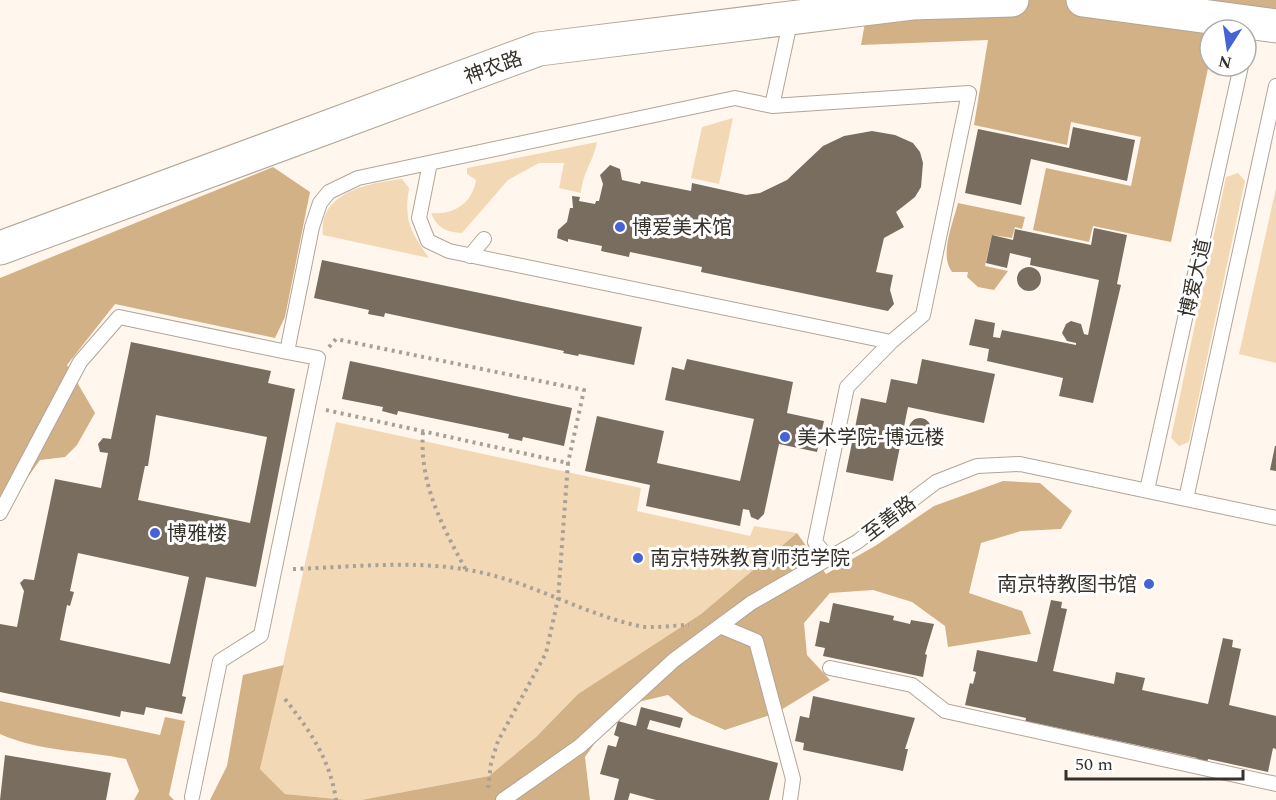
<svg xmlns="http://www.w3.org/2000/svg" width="1276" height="800" viewBox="0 0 1276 800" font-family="Spectral,'Noto Sans SC',serif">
<rect width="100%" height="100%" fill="#fff7ed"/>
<path fill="#f3d8b6" d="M733,118l-14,66 -28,-6 11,-51z
M597,142c-4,21 -14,29 -16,51l-22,-5 5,-25h-25l-31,17 -46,53c-16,-1 -25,-5 -31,-20 24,2 41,-10 45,-33l-9,-6v-6z
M1238,173l7,8 -56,261 -10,4 -8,-8 55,-261z
M402,179l7,9c-5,33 1,43 20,70l-106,-23c-5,-43 46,-52 79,-56z
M1276,188v175l-37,-9z
M336,422l305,66 -4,23 113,25 4,-10 43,7 -96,81 -123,80 -42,43 -47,39 -128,24h-14l-62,-6 -25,-25z"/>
<path fill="#d3b186" d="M869,0h407v37l-66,-7v29l-39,183 -78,-16 -4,16 -56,-12 13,-62 85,18 10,-49 -70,-15 -4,23 -93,-20 14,-85 -127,5z
M273,167l37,25 -25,125 -10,21 -160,-34 -48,61 28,48 -18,32 -12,12 -25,3 -40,56v-238z
M958,203l67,14 -3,12 -7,-2 -3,11 -20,-3 -7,31 23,5 -14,19 -16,-3 -11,-10 1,-5h-16c-13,-17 1,-49 6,-69z
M1003,481l37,2 32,28 -11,18 -40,2 -40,12 -12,50 53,18 9,23 -83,13 -3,-21 -33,-24 -39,-12 -43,3 -26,30 3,32 23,25 -54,33 -51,17 -34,-15 -23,-20 -30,7 -36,31 -17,24 5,43h-229l128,-24 47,-39 42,-43 123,-80 96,-81 29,41 49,-28 59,-40z
M284,665l-24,104 25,25 62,6h-137l17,-34 16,-91z
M0,701l160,34 5,-18 20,4 -16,74 5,5h-40l5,-9 -13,-32c-43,-9 -86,-7 -126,-25z"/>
<path fill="#786d5f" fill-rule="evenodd" d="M1073,127l62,13 -8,41 -96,-22 -10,46 -56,-12 13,-64 91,19z
M872,131l23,4 18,8 7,9 3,11 -2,24 -6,10 -19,15 8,15 -20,11 -8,34 17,3 -3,15 4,14 -6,7 -187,-39 1,-5 -72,-15 -1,5 -28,-6 1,-5 -34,-7v3l-11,-4 1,-8 9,-8 3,-14h3l-1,-12 8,1 -1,4 16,3 1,-3h3l4,-17 -3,-9 10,-10 10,4 2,11 18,4 1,-3 50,10 1,-8 54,12 14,-2 27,-13 36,-34 21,-10z
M1094,228l33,7 -10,49 4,1 -28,118 -34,-7 4,-18 -76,-17 2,-12 -20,-4 6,-26 20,4 -2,14 7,1 2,-8 74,15v-2l-9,-2 -5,-8 4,-9 5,-3 10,3 3,10 4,1 11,-55 -69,-15 1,-7 -21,-5 -3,15 -21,-5 6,-28 21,5 2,-11 76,16z
M322,260l320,67 -8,38 -55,-11 -1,2 -15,-3 1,-2 -179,-38 -1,4 -16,-3 1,-4 -55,-12z
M1017 279a12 12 0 1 1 24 0a12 12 0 1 1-24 0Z
M131,342l140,29 -3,12 27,6 -39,198 -50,-10 -24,119 4,1 -4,17 -36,-7 -2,8 -23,-4 -1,6 -120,-25v-68l17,3 7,-36 -4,-8 4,-4 10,1 21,-101 46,9 7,-35 -8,-1 -2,-8 5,-6 8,1zM156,415l111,22 -17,86 -112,-23 7,-34h3zM78,553l111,24 -19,87 -110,-24 7,-35 3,1 4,-14 -4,-1z
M687,359l106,23 -6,31 37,8 -7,31 -38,-8 -15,70 -6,6 -7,-3 -2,-7 -6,-1 -3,17 -94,-20 4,-21 -65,-14 12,-55 67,15 -7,32 83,18 14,-62 -89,-19 7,-33 12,3z
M922,359l73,15 -11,49 -76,-16 -15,74 -47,-9 15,-74 25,5 5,-24 26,5z
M350,361l222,47 -8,38 -41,-9 -1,4 -14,-3 1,-4 -111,-23 -1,4 -15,-4 1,-4 -41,-8z
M909 429a11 11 0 1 1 22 0a11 11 0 1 1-22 0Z
M1275,446h1v25l-6,-1z
M1051,600l11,2 -1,6 6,1 -14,62 61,13 2,-12 29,6 -3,12 66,14 15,-66 10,2 -1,7 9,2 -12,56 47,11v33l-3,-1 -5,24 -60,-13 -1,5 -11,-3 1,-3 -162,-35 -1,2 -9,-2 1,-5 -61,-13 5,-22 3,1 3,-12 -3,-1 4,-21 60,12z
M833,603l61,13 -1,4 17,4 1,-4 23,4 -9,30 2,1 -4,22 -100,-21 2,-8 -10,-2 5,-25 9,2z
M813,696l102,22 -10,31h3l-5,22 -100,-21 1,-7 -9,-2 5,-25 9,2z
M641,707l42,11 -3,10 -30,-8 -3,9 131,34 -9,37h-113l-26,-7 -2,7h-14l5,-21 -19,-5 8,-29 8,2 3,-10 -5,-2 4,-14 18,5z
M5,755l106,18 -5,27h-106z"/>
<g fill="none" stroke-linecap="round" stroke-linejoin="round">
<g stroke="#b1a596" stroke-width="16">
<path id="service" d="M1246,44l5,-21
M430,163l-11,55 9,23 21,10 442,91 32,-27 46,-222 -197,13
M470,256l14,-17
M1147,490l94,-424
M1186,499l90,-413
M0,513l80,-151 39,-45 168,35
M828,558l-13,-16 32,-155 44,-45
M720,626l36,15 37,138 -3,21
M830,668l82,17 33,26 331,73
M192,797l28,-136 41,-26 57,-277 -31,-6 25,-125 8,-24 9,-11 29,-14 377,-80 37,8 19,-88
M503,800l77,-54 94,-86 46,-34 31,-23 106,-61 79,-60 41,-16 43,-2 256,54"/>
</g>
<g stroke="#b1a596" stroke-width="35">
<path id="tertiary" d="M1083,0l193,26
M0,248l539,-199 373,-46 100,-3"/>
</g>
<path stroke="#a8a198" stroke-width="4" stroke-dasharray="3 4.5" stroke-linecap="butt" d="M329,347l7,-8 248,51 -16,73
M326,410l242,53 -10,136 -12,54 -48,88 -7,22 -3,26
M423,432c-4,51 19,94 43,138
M293,569c62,-2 125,-10 186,3 56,12 105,42 160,54 15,3 35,-1 50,-1
M285,699c25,32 45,60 51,101"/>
<use href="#service" stroke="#fff" stroke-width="14"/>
<use href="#tertiary" stroke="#fff" stroke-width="33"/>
</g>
<g fill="#4563d6" stroke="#fff" stroke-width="2">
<circle cx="620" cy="227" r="6"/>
<circle cx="785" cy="437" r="6"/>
<circle cx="155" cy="533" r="6"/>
<circle cx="638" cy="558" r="6"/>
<circle cx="1149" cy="584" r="6"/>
</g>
<g text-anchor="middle" stroke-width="6" stroke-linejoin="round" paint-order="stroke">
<g font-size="20" fill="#36312a" stroke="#fff">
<text transform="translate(493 67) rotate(-20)" y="7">神农路</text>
<text transform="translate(1195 278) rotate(-77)" y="7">博爱大道</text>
<text transform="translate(889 518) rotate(-37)" y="7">至善路</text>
</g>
<g font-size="20" fill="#36312a" stroke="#fff" text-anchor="start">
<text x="632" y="234">博爱美术馆</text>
<text x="797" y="444">美术学院-博远楼</text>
<text x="167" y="540">博雅楼</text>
<text x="650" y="565">南京特殊教育师范学院</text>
<text x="1137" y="591" text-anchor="end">南京特教图书馆</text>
</g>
</g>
<g transform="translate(1228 48) rotate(192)"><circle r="28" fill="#ffffff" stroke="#afadaa" stroke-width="1.5"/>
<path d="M0-4.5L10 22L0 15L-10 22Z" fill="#4563d6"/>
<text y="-9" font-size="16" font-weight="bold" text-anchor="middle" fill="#36312a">N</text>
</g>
<path d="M1066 770v9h177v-9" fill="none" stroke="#36312a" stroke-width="3"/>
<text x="1075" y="770" font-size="18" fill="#36312a" stroke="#ffffff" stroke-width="4.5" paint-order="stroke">50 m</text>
</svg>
